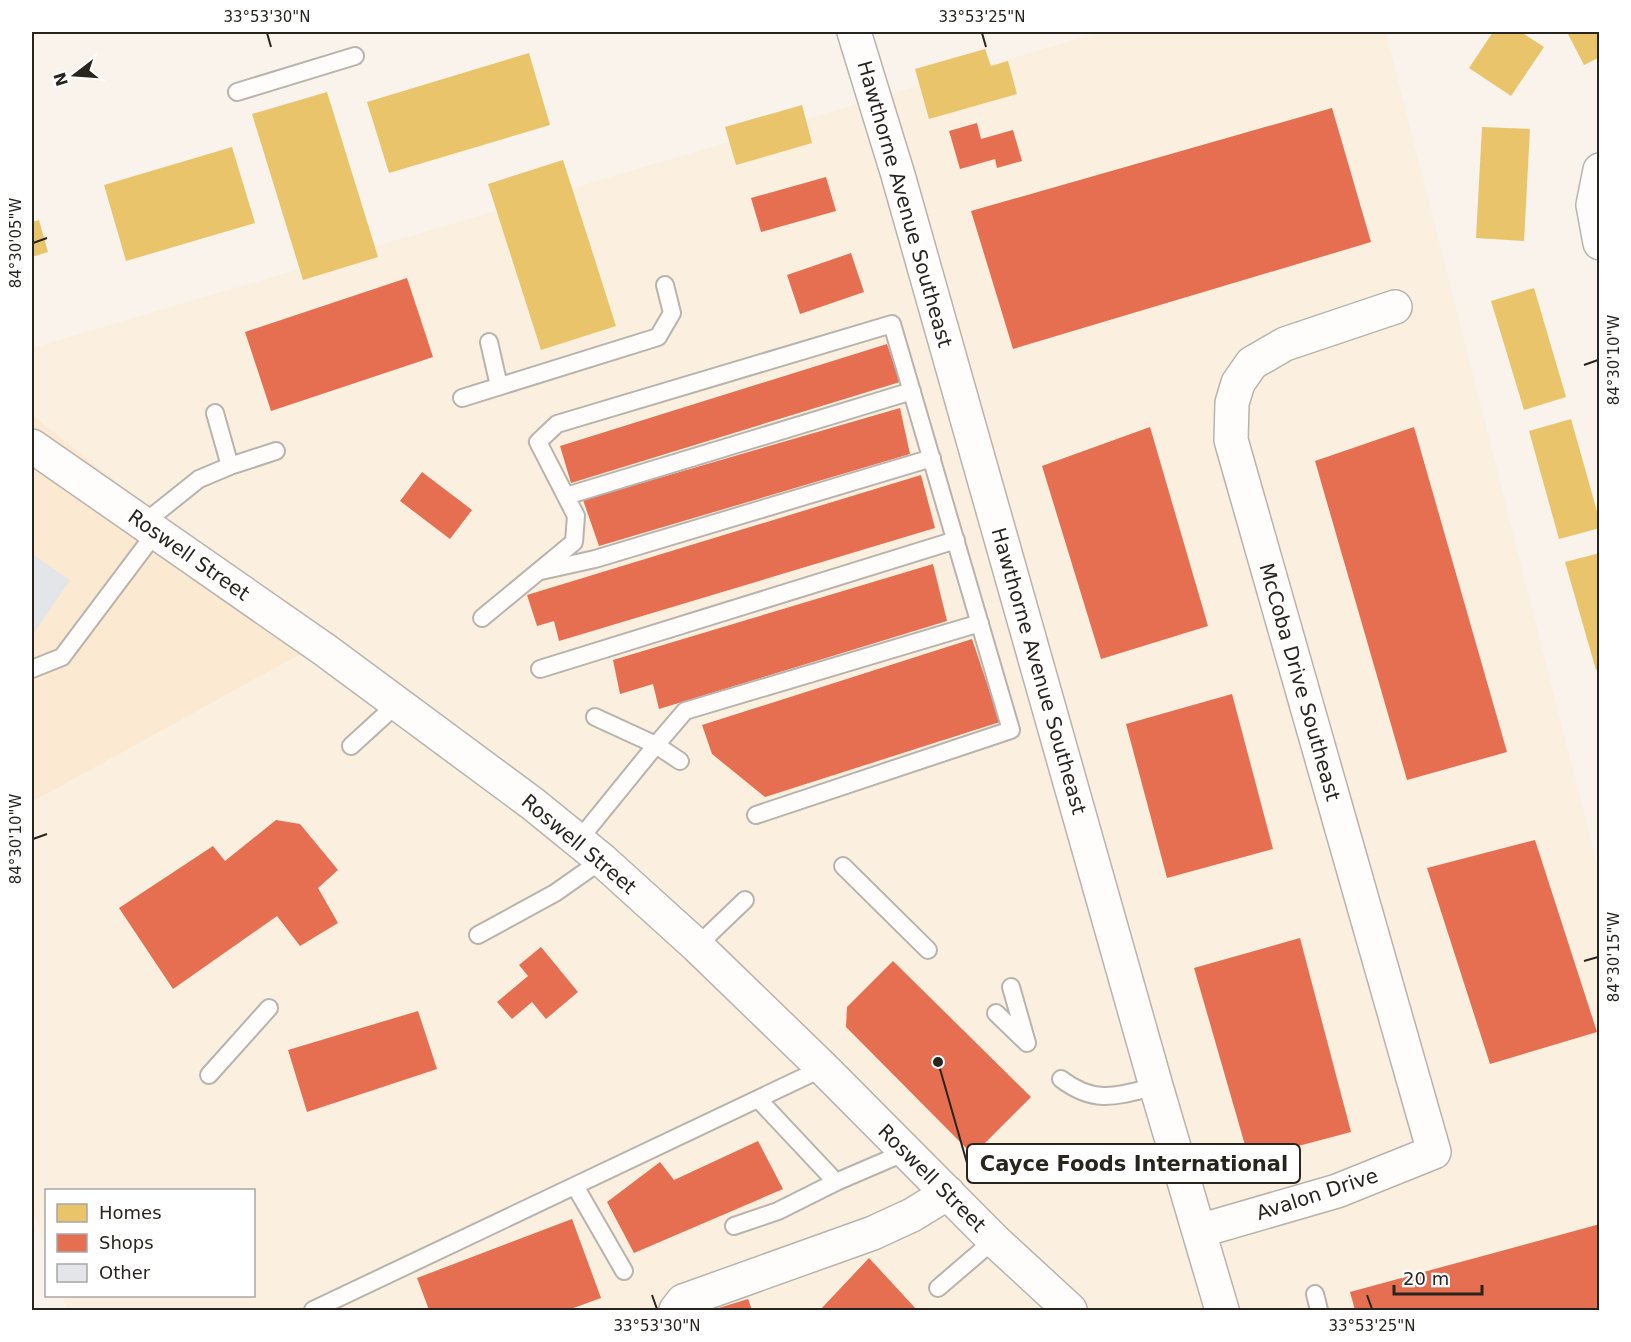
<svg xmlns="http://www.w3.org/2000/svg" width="1631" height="1342" viewBox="0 0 1631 1342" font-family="'DejaVu Sans',sans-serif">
<rect width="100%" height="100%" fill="#f9f3ec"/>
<path fill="#fbefdf" d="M1101,32h285l213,840v438h-1532l-5,-14h192v-106h-208v60l-14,-46v-402l287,-159 -287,-228v-67z"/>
<path fill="#fbe9d2" d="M32,415l288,228 -288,159z"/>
<path fill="#e9c46a" d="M1493,32h28l23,15 -33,49 -42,-28z
M1567,32h33v25l-16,8z
M985,49l6,17 17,-5 9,33 -88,25 -14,-50z
M529,53l21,72 -161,48 -22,-71z
M327,92l51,165 -75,23 -51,-166z
M802,105l10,38 -76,22 -11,-38z
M1482,127l48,2 -6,112 -48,-3z
M232,147l23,76 -129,38 -22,-76z
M563,160l53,166 -75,24 -53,-166z
M39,220l9,32 -16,5v-35z
M1534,288l32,109 -42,13 -33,-109z
M1571,419l29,103v6l-41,11 -30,-108z
M1600,553v116l-4,1 -31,-108z"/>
<path fill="#e76f51" d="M1332,108l39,134 -358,107 -42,-138z
M977,123l4,16 32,-9 9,31 -25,7 -2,-9 -35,10 -11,-38z
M826,177l10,34 -75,21 -10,-34z
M851,253l13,39 -64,22 -13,-39z
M407,278l26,79 -162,54 -26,-79z
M887,344l13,38 -329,101 -11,-37z
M900,408l10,46 -311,92 -16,-46z
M1150,427l58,199 -107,33 -59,-193z
M1414,427l93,325 -100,28 -92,-319z
M422,472l50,38 -22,29 -50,-38z
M921,475l14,53 -376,113 -5,-20 -17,5 -10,-31z
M933,564l14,57 -288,88 -6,-25 -33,10 -7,-34z
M972,639l28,83 -235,75 -53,-43 -10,-29z
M1232,694l41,155 -106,29 -41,-154z
M276,820l24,4 38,46 -20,18 20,35 -38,23 -23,-30 -104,73 -54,-81 94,-62 12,15z
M1535,840l62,192 -107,32 -63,-196z
M1300,938l51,194 -102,27 -55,-191z
M541,947l37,45 -32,27 -14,-17 -20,17 -15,-17 31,-26 -9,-11z
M893,961l138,136 -58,58 -127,-128 1,-20z
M418,1011l19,58 -130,43 -19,-62z
M758,1141l25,48 -149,64 -27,-51 53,-40 14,18z
M572,1219l29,79 -33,12h-139l-12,-32z
M1600,1224v86h-245l-5,-18z
M869,1258l48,52h-97z
M748,1299l4,11h-40z"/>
<path fill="#e3e5e9" d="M32,554l38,26 -36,53 -2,-1z"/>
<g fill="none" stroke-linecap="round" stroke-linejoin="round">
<g stroke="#b8b3ac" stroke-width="20">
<path id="lane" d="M237,92l118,-36
M489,342l10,44
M462,398l196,-61 14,-24 -7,-28
M215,413l15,53
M566,496l346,-105
M144,523l55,-44 31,-13 46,-15
M541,571l54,-12 337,-101
M482,618l92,-76 2,-26 -38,-74 19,-18 335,-100 119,406 -255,85
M32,669l30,-12 94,-125
M540,669l416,-129
M595,717l61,28 24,16
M351,746l46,-42
M578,841l78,-96 29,-34 295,-88
M843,866l85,84
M478,935l77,-42 47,-33
M697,946l48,-46
M1011,987l16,56
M996,1013l31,30
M209,1075l60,-67
M1061,1079c34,26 56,17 95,7
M758,1099l78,83 70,-30
M575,1186l49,85
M734,1226l44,-15 58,-29
M938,1288l56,-48
M1315,1294l4,16
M313,1310l510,-242"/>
</g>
<g stroke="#b8b3ac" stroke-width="36">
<path id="street" d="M854,32l44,143 258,911 66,224
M1600,170l-7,35 7,38
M1199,1231l138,-40 97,-39 -203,-712 1,-37 6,-20 14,-20 33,-19 110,-37
M676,1310l7,-9 190,-68 39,-18 36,-22"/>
</g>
<g stroke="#b8b3ac" stroke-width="36">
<path id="secondary" d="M32,446l293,204 208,154 69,56 95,86 126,122 171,172 76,70"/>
</g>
<use href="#lane" stroke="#fefdfc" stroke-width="16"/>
<use href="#street" stroke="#fefdfc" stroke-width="33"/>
<use href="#secondary" stroke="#fefdfc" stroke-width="33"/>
</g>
<path fill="none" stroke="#28241e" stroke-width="2" d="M267,33l4,14M982,33l4,14M33,243l14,-5M1584,365l14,-5M33,839l14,-5M1584,961l14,-4M652,1295l5,14M1367,1295l5,14"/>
<g text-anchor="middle" stroke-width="6" stroke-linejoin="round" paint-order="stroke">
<g font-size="20" fill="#28241e" stroke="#fff">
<text transform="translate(905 204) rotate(74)" y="7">Hawthorne Avenue Southeast</text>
<text transform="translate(189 555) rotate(35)" y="7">Roswell Street</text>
<text transform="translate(1039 671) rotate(74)" y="7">Hawthorne Avenue Southeast</text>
<text transform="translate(1300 682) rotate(74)" y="7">McCoba Drive Southeast</text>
<text transform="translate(579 844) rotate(40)" y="7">Roswell Street</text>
<text transform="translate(932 1178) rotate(45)" y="7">Roswell Street</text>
<text transform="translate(1317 1194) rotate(-18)" y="7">Avalon Drive</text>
</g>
</g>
<path fill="none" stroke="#28241e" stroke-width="2" d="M938 1062L967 1163"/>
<circle fill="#28241e" stroke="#fff" stroke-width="2" cx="938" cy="1062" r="6"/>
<rect fill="#fff" stroke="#28241e" stroke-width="2" x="967" y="1144" width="333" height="39" rx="6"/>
<g font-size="21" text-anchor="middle" font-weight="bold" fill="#28241e">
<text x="1134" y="1171">Cayce Foods International</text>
</g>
<rect width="1631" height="1342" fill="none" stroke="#ffffff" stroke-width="66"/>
<rect x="45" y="1189" width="210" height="108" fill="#ffffff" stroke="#a9a7a5" stroke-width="1.5"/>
<rect x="57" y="1204" width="30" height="18" fill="#e9c46a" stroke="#a9a7a5" stroke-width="1.5"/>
<text x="99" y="1219" font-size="18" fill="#28241e">Homes</text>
<rect x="57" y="1234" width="30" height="18" fill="#e76f51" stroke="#a9a7a5" stroke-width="1.5"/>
<text x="99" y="1249" font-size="18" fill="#28241e">Shops</text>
<rect x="57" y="1264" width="30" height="18" fill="#e3e5e9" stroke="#a9a7a5" stroke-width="1.5"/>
<text x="99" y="1279" font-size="18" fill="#28241e">Other</text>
<g transform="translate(75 75) rotate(253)" stroke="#ffffff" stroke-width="4.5" paint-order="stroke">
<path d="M0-4.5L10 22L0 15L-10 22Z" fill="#28241e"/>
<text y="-9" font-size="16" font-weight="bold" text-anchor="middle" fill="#28241e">N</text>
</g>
<path d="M1394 1285v9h88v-9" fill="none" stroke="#28241e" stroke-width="3"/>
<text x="1403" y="1285" font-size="18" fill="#28241e" stroke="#ffffff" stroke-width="4.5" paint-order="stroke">20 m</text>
<rect x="33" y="33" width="1565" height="1276" fill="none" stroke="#28241e" stroke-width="2"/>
<g font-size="15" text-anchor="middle" fill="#28241e">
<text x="267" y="22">33°53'30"N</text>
<text x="982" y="22">33°53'25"N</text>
<text transform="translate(16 243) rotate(-90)" y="5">84°30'05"W</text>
<text transform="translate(1614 360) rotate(-90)" y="5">84°30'10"W</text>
<text transform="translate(16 839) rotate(-90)" y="5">84°30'10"W</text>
<text transform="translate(1614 957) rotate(-90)" y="5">84°30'15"W</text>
<text x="657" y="1331">33°53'30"N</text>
<text x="1372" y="1331">33°53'25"N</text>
</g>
</svg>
